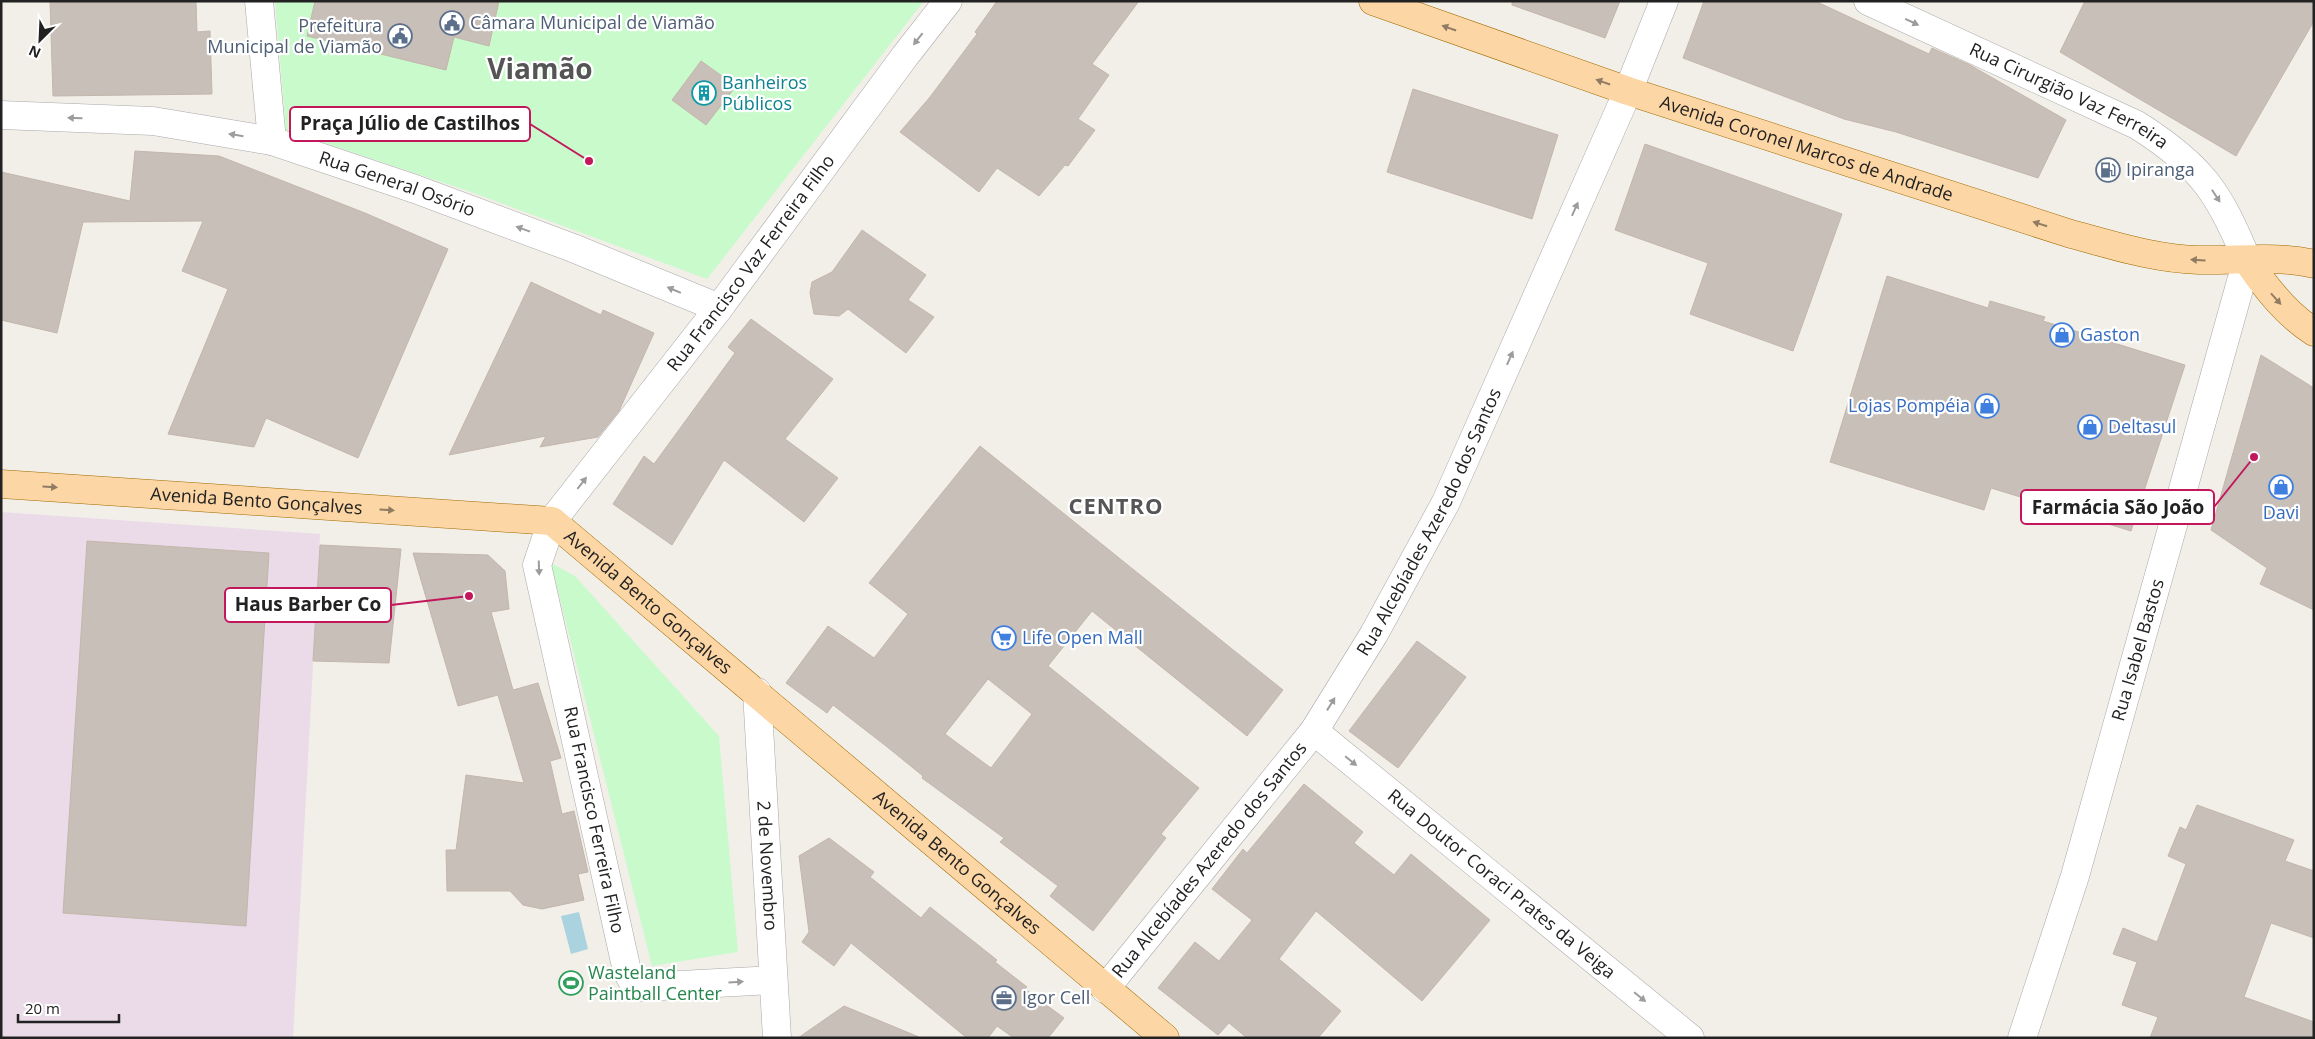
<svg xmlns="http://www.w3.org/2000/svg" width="2315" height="1039" viewBox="0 0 2315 1039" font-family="'Open Sans',sans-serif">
<rect width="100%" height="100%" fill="#f2efe9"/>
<path fill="#ebdbe8" d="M1,512l319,22 -27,504h-292z"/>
<path fill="#c8facc" d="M275,1h649l-217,278 -236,-87 -185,-62z
M551,563l24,13 144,160 19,216 -86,14z"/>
<path fill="#aad3df" d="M579,912l9,37 -17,5 -10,-38z"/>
<path fill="#c7bfb8" stroke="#c4b6ab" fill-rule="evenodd" d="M50,1h146l1,31 13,-1 2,63 -159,2z
M315,1h184l-10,45 -35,-9 -8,33 -139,-34z
M997,1h142l-47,63 17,11 -31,44 17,11 -27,36 -3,-1 -26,31 -42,-28 -18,24 -79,-60 30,-35 47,-63 -2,-2z
M1512,1h108l-15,37 -93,-33z
M1704,1h111l114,53 3,-6 38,17 96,55 -28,58 -142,-46 -52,-13 -161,-61z
M2085,1h229v20l-78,135 -176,-104z
M701,61l35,25 -30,39 -34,-25z
M1413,89l145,46 -26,84 -145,-47z
M1645,144l197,70 -49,137 -103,-37 18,-51 -93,-33z
M135,151l84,5 146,57 83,36 -90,209 -92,-40 -12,29 -86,-13 60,-145 -46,-18 21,-50 -120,1 -26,111 -56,-13v-148l129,29z
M862,230l64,45 -18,25 26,17 -28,36 -58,-44 -9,7 -25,-2 -4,-21 2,-11 20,-10z
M1887,276l101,32 2,-7 55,16 -2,4 142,44 -54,166 -140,-43 -7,22 -154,-48z
M531,282l70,33 2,-5 51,23 -35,78 -21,26 -58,10 6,-11 -97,19z
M751,319l82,60 -48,60 53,39 -34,44 -80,-62 -52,85 -59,-41 31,-48 10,8 81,-111 -7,-6z
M2261,355l53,33v222l-54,-26 7,-16 -56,-38z
M980,446l303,244 -36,46 -155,-125 -44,55 151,122 -38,46 5,4 -73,93 -43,-35 8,-10 -58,-44 4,-4 -82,-60 1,-2 -37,-30 -53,-41 -6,8 -41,-30 42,-57 46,32 34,-44 -39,-31zM988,679l44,35 -41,54 -46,-34z
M87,541l182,12 -23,373 -183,-13z
M320,545l81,4 -12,114 -76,-2z
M413,553l75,2 17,16 4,38 -18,3 22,78 25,-7 23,75 -11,3 12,53 12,-3 14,61 -10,2 6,26 -42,9 -19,-4 -13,-14h-63l-1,-41h10l10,-75 58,8 -26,-88 -40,11z
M1417,641l49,36 -68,91 -49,-37z
M1304,784l59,48 -9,11 40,32 17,-21 79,66 -68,81 -106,-90 -37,48 62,52 -23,27h-71l-18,-15 -11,12 -60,-47 37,-46 24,19 33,-41 -40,-31 31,-40 4,4z
M2197,805l97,35 -9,21 29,10v67l-43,-15 -27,74 70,25v16h-164l8,-21 -36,-12 15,-43 -24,-8 10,-26 34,14 29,-78 -18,-8 12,-29 6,3z
M829,838l45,34 -4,5 51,41 9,-11 67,53 -2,2 32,25 -2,2 39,29 -16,20h-34l-17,-12 -9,12h-21l-116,-95 -17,23 -32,-24 7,-10 -10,-76z
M844,1006l75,31v1h-121z"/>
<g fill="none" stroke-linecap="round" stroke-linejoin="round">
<g stroke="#a9a9a9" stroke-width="29">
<g id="minor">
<path d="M259,1l13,140"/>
<path id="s1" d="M1868,1l269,124c63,40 82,66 110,135l-172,616 -53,162"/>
<path id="s2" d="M1,115l152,6 119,20 143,48 158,59 146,60"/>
<path id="s3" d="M757,692l20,346"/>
<path id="s4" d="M1314,731l376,307"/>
<path id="s5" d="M772,980l-129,7 -10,-5 -6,-11 -90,-406 15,-44 167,-213 186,-252 43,-55"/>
<path id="s6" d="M1105,989l209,-258 60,-97 72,-132 182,-411 36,-90"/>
</g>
</g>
<g stroke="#a06b00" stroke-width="29">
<g id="major">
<path id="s7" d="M1373,1l255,90 443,143c42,11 84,25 128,26 37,1 78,-5 115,4"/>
<path d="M2247,260c18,27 39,54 67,72"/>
<path id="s8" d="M1,484l551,37 613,517"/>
</g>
</g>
<use href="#minor" stroke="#fff" stroke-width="28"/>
<use href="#major" stroke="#fcd6a4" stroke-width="28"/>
</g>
<defs><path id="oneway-solid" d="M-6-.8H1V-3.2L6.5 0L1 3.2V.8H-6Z" transform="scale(1.25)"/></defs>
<g fill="#9c9c9c">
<use href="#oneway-solid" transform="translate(1912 22) rotate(25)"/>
<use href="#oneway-solid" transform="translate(918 39) rotate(128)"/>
<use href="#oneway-solid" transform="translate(75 118) rotate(-178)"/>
<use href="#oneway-solid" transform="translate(236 135) rotate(-171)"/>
<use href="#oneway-solid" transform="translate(2216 196) rotate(57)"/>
<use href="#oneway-solid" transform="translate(1575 209) rotate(-66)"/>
<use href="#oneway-solid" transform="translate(523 229) rotate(-160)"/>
<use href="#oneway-solid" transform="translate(674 290) rotate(-157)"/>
<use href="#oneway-solid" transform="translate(1510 358) rotate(-66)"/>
<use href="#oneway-solid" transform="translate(582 483) rotate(-52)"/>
<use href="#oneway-solid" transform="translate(539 568) rotate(88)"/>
<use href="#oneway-solid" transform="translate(1331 704) rotate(-58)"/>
<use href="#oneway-solid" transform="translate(1351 761) rotate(39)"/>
<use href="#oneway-solid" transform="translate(736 982) rotate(-3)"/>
<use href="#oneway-solid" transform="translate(1640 997) rotate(39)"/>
</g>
<g fill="#8f7c63">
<use href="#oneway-solid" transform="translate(1449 28) rotate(-161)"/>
<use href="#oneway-solid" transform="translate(1603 82) rotate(-161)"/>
<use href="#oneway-solid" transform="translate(2040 224) rotate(-162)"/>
<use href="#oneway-solid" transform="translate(2198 260) rotate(-177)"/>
<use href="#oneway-solid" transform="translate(2276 299) rotate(48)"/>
<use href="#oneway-solid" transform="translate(50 487) rotate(4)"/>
<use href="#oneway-solid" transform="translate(387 510) rotate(4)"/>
</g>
<defs>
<g id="civic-ring" transform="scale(1.25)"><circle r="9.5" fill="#fff" stroke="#5c6f8a" stroke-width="1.5"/><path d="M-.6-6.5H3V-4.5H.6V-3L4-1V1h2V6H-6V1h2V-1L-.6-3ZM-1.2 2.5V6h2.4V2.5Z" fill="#5c6f8a"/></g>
<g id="building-ring" transform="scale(1.25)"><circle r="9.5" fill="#fff" stroke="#0f9aa8" stroke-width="1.5"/><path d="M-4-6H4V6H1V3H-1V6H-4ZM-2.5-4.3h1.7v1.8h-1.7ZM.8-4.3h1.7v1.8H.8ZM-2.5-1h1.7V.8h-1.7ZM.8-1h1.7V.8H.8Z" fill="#0f9aa8"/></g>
<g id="fuel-ring" transform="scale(1.25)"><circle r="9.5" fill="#fff" stroke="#5c6f8a" stroke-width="1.5"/><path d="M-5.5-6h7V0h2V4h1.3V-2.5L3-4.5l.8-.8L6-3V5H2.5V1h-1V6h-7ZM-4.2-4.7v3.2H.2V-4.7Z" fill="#5c6f8a"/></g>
<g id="shop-ring" transform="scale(1.25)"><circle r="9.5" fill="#fff" stroke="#3f7fe0" stroke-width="1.5"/><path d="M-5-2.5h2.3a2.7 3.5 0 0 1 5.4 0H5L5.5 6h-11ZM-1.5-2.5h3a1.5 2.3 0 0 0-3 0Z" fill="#3f7fe0"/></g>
<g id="supermarket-ring" transform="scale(1.25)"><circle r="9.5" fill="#fff" stroke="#3f7fe0" stroke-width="1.5"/><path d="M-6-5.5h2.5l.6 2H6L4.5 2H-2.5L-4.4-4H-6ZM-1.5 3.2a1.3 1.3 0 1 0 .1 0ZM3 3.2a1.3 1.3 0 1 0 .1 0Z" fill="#3f7fe0"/></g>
<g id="stadium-ring" transform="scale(1.25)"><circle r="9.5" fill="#fff" stroke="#2e9e5b" stroke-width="1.5"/><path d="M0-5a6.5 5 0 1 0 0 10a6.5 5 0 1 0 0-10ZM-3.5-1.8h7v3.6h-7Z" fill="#2e9e5b"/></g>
<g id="office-ring" transform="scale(1.25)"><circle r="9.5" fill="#fff" stroke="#5c6f8a" stroke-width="1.5"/><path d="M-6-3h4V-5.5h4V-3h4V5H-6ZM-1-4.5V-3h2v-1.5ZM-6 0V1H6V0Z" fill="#5c6f8a"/></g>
</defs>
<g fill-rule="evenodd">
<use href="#civic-ring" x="452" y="23"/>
<use href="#civic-ring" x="400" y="36"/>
<use href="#building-ring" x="704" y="93"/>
<use href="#fuel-ring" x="2108" y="170"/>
<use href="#shop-ring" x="2062" y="335"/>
<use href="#shop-ring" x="1987" y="406"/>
<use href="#shop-ring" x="2090" y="427"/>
<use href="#shop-ring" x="2281" y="487"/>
<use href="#supermarket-ring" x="1004" y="638"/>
<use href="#stadium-ring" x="571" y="983"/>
<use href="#office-ring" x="1004" y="998"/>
</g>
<g text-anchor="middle" stroke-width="4.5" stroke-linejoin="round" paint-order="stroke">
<g font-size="18" fill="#4e5e75" stroke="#fff" text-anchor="start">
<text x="470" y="29">Câmara Municipal de Viamão</text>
<text x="382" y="32" text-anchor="end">Prefeitura<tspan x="382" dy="21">Municipal de Viamão</tspan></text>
<text x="2126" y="176">Ipiranga</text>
<text x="1022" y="1004">Igor Cell</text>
</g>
<g font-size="18" fill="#0d838f" stroke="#fff" text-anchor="start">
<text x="722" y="89">Banheiros<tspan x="722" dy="21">Públicos</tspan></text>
</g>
<g font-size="18" fill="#222" stroke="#fff">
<text dy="6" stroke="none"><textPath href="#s1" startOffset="222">Rua Cirurgião Vaz Ferreira</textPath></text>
<text dy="6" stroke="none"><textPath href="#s7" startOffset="458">Avenida Coronel Marcos de Andrade</textPath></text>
<text dy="6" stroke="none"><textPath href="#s2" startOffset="405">Rua General Osório</textPath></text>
<text dy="6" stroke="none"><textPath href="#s5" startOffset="941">Rua Francisco Vaz Ferreira Filho</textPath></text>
<text dy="6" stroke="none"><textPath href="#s8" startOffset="256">Avenida Bento Gonçalves</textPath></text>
<text dy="6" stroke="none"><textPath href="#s6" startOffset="571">Rua Alcebíades Azeredo dos Santos</textPath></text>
<text dy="6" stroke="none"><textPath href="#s8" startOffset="678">Avenida Bento Gonçalves</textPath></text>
<text transform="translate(2138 650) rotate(-74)" y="6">Rua Isabel Bastos</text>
<text transform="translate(594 820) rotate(78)" y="6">Rua Francisco Ferreira Filho</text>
<text dy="6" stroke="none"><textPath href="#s6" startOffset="166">Rua Alcebíades Azeredo dos Santos</textPath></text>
<text dy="6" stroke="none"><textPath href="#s8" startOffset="1082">Avenida Bento Gonçalves</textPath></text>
<text dy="6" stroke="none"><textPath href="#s3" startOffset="174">2 de Novembro</textPath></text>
<text dy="6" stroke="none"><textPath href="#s4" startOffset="242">Rua Doutor Coraci Prates da Veiga</textPath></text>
</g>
<g font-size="18" fill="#366cbe" stroke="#fff" text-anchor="start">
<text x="2080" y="341">Gaston</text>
<text x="1970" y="412" text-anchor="end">Lojas Pompéia</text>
<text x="2108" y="433">Deltasul</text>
<text x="2281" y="519" text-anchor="middle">Davi</text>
<text x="1022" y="644">Life Open Mall</text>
</g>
<g font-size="18" fill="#27864d" stroke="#fff" text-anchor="start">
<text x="588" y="979">Wasteland<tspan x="588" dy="21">Paintball Center</tspan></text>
</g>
<g font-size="22" font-weight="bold" letter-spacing="1" fill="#555" stroke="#fff">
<text x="1116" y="514">CENTRO</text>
</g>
<g font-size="28" font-weight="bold" fill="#555" stroke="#fff">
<text x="540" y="79">Viamão</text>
</g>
</g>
<path fill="none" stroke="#c2185b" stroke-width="2" d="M589 161L530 124M2254 457L2214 507M469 596L391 605"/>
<g fill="#c2185b" stroke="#fff" stroke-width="2">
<circle cx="589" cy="161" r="5"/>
<circle cx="2254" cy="457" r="5"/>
<circle cx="469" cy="596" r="5"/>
</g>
<g fill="#fff" stroke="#c2185b" stroke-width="2">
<rect x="290" y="107" width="240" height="34" rx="5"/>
<rect x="2021" y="490" width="193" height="34" rx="5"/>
<rect x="225" y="588" width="166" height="34" rx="5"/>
</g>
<g font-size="19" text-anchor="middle" font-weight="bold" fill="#222">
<text x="410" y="130">Praça Júlio de Castilhos</text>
<text x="2118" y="514">Farmácia São João</text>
<text x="308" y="611">Haus Barber Co</text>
</g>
<rect width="2315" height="1039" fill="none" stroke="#222222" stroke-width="5"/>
<g transform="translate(40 40) rotate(204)" stroke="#ffffff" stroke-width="4" paint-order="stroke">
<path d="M0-4L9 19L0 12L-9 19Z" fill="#222222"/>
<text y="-8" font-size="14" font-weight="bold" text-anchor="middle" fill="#222222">N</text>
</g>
<path d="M18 1014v8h101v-8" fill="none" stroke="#222222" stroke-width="2.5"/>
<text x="25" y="1014" font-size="15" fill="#222222" stroke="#ffffff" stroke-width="4" paint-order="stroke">20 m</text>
</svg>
